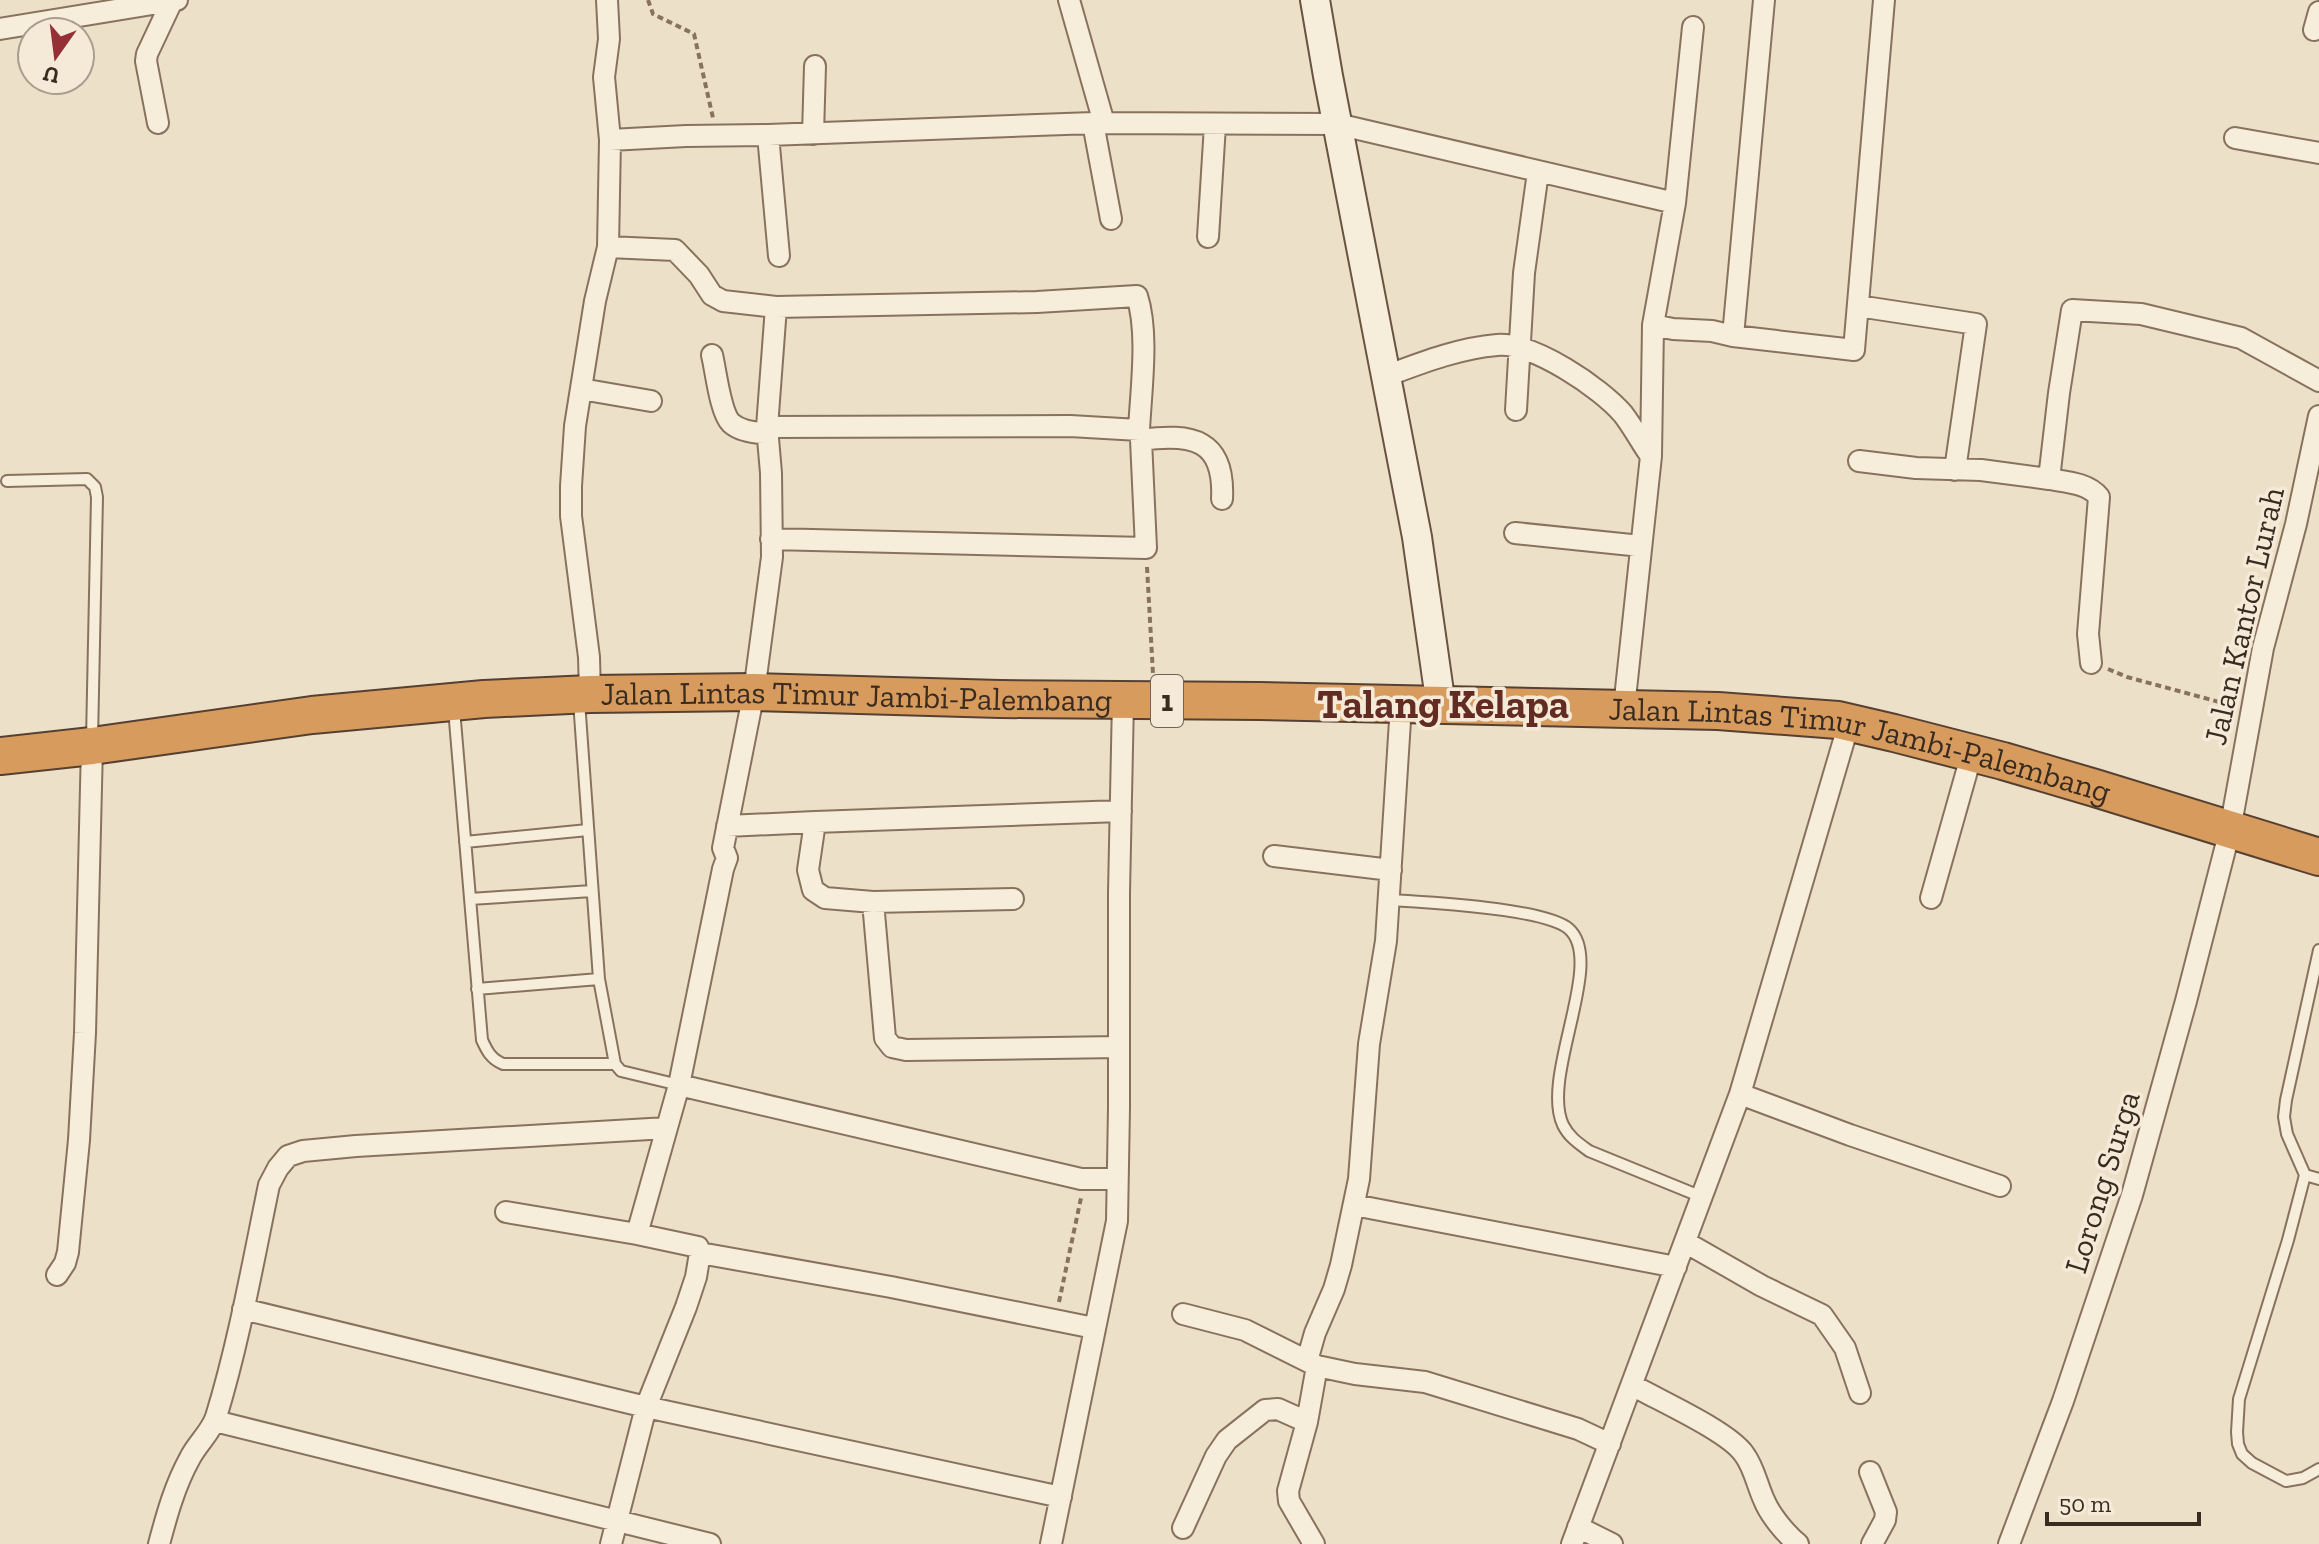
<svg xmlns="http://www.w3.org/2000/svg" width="2319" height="1544" viewBox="0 0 2319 1544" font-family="'Zilla Slab',serif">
<rect width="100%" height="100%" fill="#ede0c8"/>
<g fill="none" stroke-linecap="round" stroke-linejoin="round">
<g stroke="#88725e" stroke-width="14">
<path id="lane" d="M7,481l80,-2 8,8 2,10 -5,243
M579,701l20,278 16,85 6,7 58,14
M454,709l28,331c5,11 9,19 21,24h112
M465,842l123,-12
M470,899l122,-8
M1389,900c35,2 156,8 180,29 37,33 -29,147 -6,196 6,12 15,18 26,26l113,46
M2319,950l-33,150 -2,17 3,17 18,41 -17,65 -49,159 -2,33 1,12 4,10 10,9 34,18 17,-3 16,-9
M477,989l122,-10
M2305,1175l14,4"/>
</g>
<g stroke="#88725e" stroke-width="24">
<path id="street" d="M1069,0l35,123
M0,29l177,-29
M2314,30l5,-18
M158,123l-12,-62 1,-7 25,-53
M1093,123l244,1 338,79
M813,134l2,-68
M768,135l11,121
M2235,138l84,15
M610,140l76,-4 82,-1 325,-12 18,96
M1208,237l7,-112
M608,247l67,3 24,25 13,20 11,6 53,6 -9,120 4,46 1,84 -18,135 -31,156 4,10 -4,11 -44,216 -42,149 61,13 2,6 -4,24 -10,30 -40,100 -35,137
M1858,306l118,18 -21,146
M1653,325l22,-122 18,-176
M1733,336l31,-336
M712,355c4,16 8,57 19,68 10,9 25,10 37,10
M1386,376c35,-13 73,-28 111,-31 36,-3 104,43 126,69 10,13 18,28 27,41
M581,389l70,12
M1516,410l8,-137 14,-101
M767,427l303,-1 69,4
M1141,440c51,-7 84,-1 81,59
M1859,461l57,7 65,2 68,9
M1515,533l126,13
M771,539l375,9 -5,-108 -2,-10c2,-41 10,-97 -2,-134l-100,6 -261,5
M2091,663l-3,-29 11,-137c-11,-14 -33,-15 -50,-18l10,-86 13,-83 69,4 100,24 78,43
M590,694l-1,-37 -18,-141v-30l4,-60 20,-125 13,-54 2,-107 -6,-63 5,-38 -2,-39
M1624,708l27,-252 2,-131 20,4 39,2 21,5 121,14 30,-350
M815,822l306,-11
M727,826l88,-4 -7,48 5,20 12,8 48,4 140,-3
M1274,856l117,14
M1931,898l41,-145
M873,902l12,136 7,9 14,3 213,-3
M679,1085l402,94h35
M1740,1094l110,41 150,51
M1354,1205l322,62
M506,1212l131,22
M1685,1242l77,44 60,29 23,33 15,45
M700,1253l191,34 203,41
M57,1275l8,-12 3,-11 11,-112 6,-107 7,-287
M243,1309l403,98 415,90
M1183,1314l62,16 72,36 38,8 70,8 153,47 32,15
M1307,1361l8,-28 19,-44 7,-24 18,-86 10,-135 17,-103 15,-236
M1632,1385c26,15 96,46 112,69 10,13 13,31 20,46 6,15 21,33 34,44
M215,1421l495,123
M1870,1472l16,40 -1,8 -13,24
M1578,1527l34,17
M1183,1528l33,-72 11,-16 38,-30 13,-1 29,13
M159,1544c8,-30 16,-59 31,-86 7,-14 21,-26 26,-41 23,-75 37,-155 53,-232l9,-17 10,-12 15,-5 53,-5 311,-18
M1051,1544l66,-323 2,-113v-215l4,-193
M1314,1544l-25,-43 -1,-10 19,-69 10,-56
M1572,1544l168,-450 109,-371
M2009,1544l54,-143 69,-206 54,-194 44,-171 33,-182 33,-124 23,-108"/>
</g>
<g stroke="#6a5341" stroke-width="32">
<path id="secondary" d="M1315,0l13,76 89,461 24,169"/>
</g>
<g stroke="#564031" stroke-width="40">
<g id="highway">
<path id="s1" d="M0,756l92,-10 220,-31 172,-16 106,-5 164,-2 246,7 259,2 459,10 120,9 56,13 109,28 92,27 224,69"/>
</g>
</g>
<path stroke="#88725e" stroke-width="4" stroke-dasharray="6 4" stroke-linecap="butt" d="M648,0l5,14 41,20 19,84
M1147,567l6,107
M2108,669l19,8 107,29
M1059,1302l22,-104"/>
<use href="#lane" stroke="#f7eddb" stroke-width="10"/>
<use href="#street" stroke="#f7eddb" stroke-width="20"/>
<use href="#secondary" stroke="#f7eddb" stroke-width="28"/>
<use href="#highway" stroke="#d79b5e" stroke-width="36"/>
</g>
<g text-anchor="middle" stroke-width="7" stroke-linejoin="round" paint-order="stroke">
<rect fill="#f4ead7" stroke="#716457" stroke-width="2" x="1151" y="675" width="32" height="52" rx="6"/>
<g font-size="30" font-weight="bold" fill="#392b20">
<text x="1167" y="711">1</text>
</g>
<g font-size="32" fill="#392b20" stroke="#f4ead7">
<text transform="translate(2244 616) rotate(-77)" y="11">Jalan Kantor Lurah</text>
<text dy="11" stroke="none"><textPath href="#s1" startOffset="860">Jalan Lintas Timur Jambi-Palembang</textPath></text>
<text dy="11" stroke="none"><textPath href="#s1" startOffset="1868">Jalan Lintas Timur Jambi-Palembang</textPath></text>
<text transform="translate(2102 1182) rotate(-73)" y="11">Lorong Surga</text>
</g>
<g font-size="40" font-weight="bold" fill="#632c22" stroke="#f4ead7">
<text x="1443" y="718">Talang Kelapa</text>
</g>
</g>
<g transform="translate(56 56) rotate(194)"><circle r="38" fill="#f4ead7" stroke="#a99e8e" stroke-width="2"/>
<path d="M0-6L14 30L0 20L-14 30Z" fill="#943036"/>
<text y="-12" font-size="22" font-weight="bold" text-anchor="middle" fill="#392b20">U</text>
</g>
<path d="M2047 1512v12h152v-12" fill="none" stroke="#392b20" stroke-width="4"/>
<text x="2059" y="1512" font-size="24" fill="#392b20" stroke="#f4ead7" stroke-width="6" paint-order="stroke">50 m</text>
</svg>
